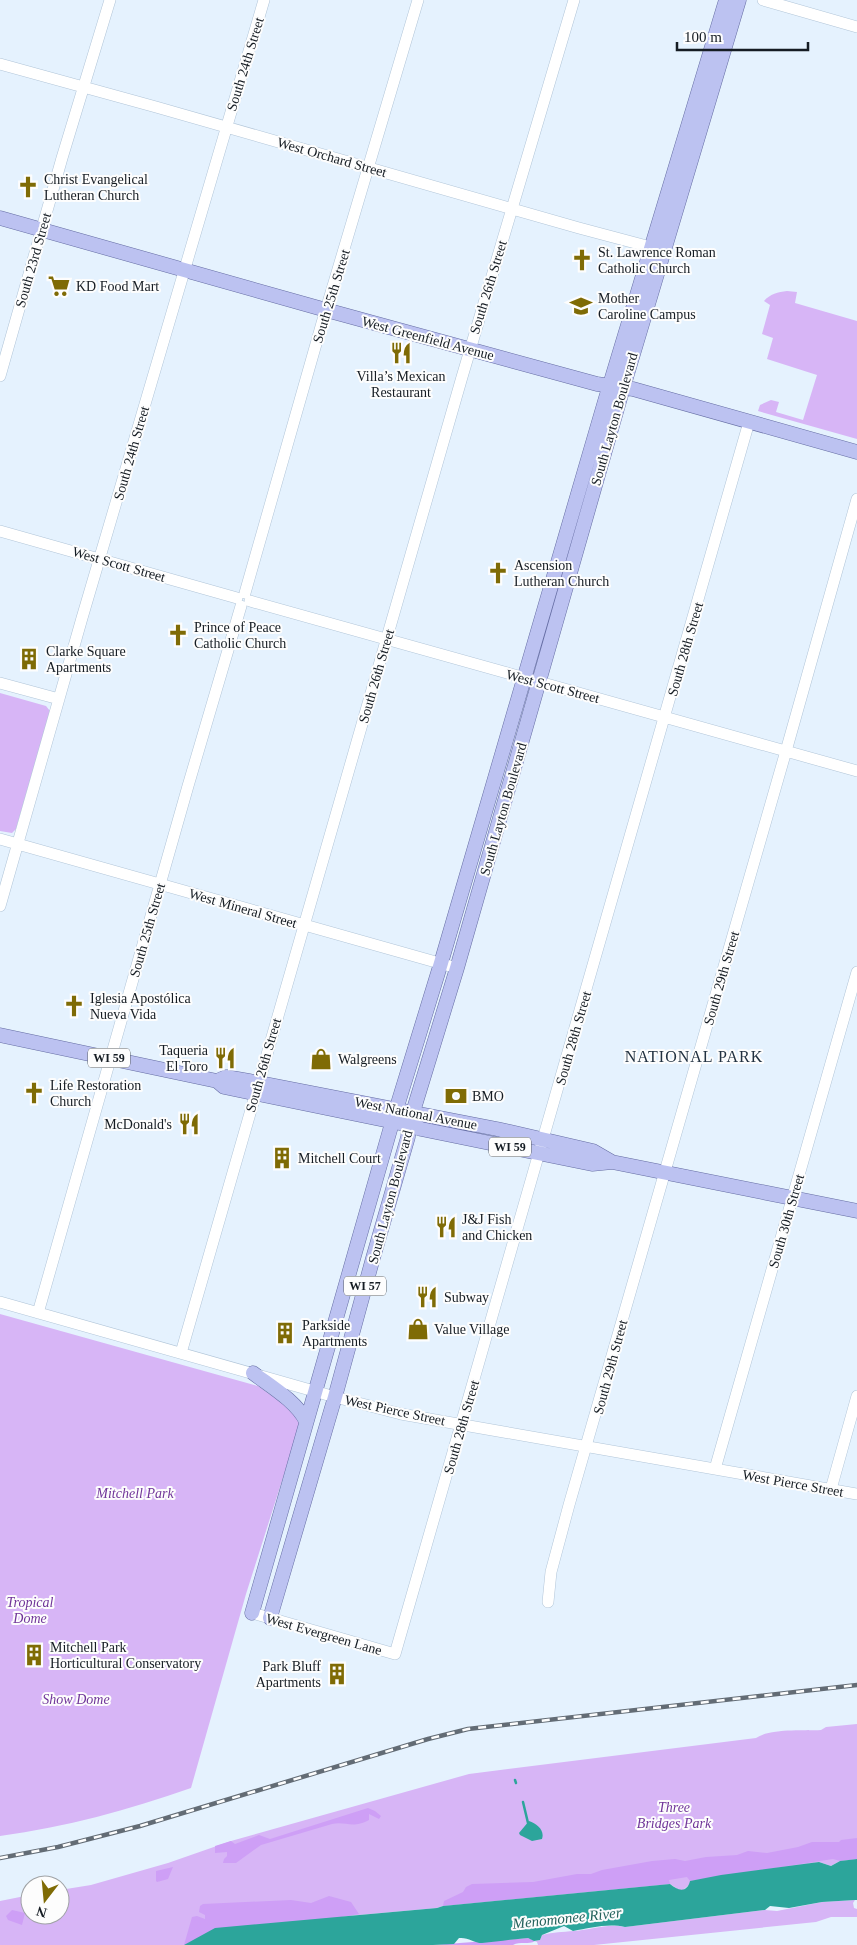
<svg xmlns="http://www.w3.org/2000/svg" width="857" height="1945" viewBox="0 0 857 1945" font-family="'Times New Roman',serif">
<rect width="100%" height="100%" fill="#e5f2fe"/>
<path fill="#d7b5f6" d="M787,291l10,1 -2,11 62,18v118l-99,-28 2,-6 11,-5 8,2 -3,10 27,8 14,-45 -50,-16 6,-21 -11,-4 8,-29 -6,-4c6,-7 14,-9 23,-10z
M0,693l46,13 4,5 -34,118 -4,4 -12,-2z
M0,1314l258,72 41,29 1,9 -54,170 -55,194c-63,22 -125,39 -191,48z
M857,1724v135l-17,2 -9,5 -12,-4 -130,23 -6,5h-4l-9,-6 -227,22 -6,2 -222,20 -31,17h-184v-44l30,-6v20h30v-25l31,-5 77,-22 63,-22 238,-67 287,-36c15,-10 47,-7 65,-8l5,-3z
M855,1900l-2,3 1,5 3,1v8h-26l-15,5 -222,23h-56l-1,-3 -3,-1 6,-1 2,-5c12,-3 20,-3 32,-4 18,-1 33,-8 51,-4l140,-17 12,1 45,-9z"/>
<path fill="#ce9ff6" d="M368,1808l7,3 6,5 -2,3 -10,-5v6c-17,9 -23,1 -37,4l-71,21 -25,18h-13l1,-4 3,-3v-4l-12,1v-7l16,-5 4,3 24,-9 11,4z
M857,1838v21l-17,2 -7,-2 -143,22 -3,-4 -18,3 1,4 -227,22 1,-5 19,-9 3,-5 6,-3 61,-2 44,-8h14l11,-4 50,-9 23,-2 10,2 21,-4 31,-2 11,-4 19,2 31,-6 14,-5h27l2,-2z
M173,1867l-5,12 -11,3 -1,-1v-10z
M329,1896l22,6 8,12 -175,31 8,-28 5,-1 8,3v-4l-6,-3 1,-6 3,-2 88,-4 20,3z
M12,1910l13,3 -3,12 -14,-5 -2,-4z
M528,1938l7,3c-6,4 -15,0 -22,4h-80z"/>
<path fill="#2ca59b" d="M529,1821c8,3 16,9 13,18l-10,2 -12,-6 -1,-2z
M857,1859v41h-2l-33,2 -33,6 -19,-2 -5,4 -140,17c-17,-4 -35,1 -52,4l-9,-5 -22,9 -2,5 -6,1 -6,-3c-15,1 -31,4 -46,5 -8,0 -14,-6 -23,-5l-5,6 -21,1h-249l31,-17 222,-20 6,-2 227,-22c8,7 17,9 20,-3l31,-6 98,-13 12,4 9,-5z"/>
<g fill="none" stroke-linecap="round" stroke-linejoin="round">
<path stroke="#2ca59b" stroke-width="2.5" d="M515,1780l1,3
M523,1802l5,21"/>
<g stroke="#b1c5d8" stroke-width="12">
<path id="minor" d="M763,0l94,27
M0,64l156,43 423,121 79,21
M0,376l62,-218 48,-158
M0,531l237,67
M245,593l77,-270 96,-323
M250,601l607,170
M0,683l59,16
M0,839l457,129
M0,906l82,-288 182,-618
M0,1302l335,95 66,17 456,80
M38,1313l150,-527 53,-180
M181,1353l281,-976 112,-377
M715,1469l142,-497
M831,1489l26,-93
M548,1602l3,-30 18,-67 219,-761 69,-245
M252,1613l143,41 354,-1232"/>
</g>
<g stroke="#656da3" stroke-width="15">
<path id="major" d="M0,218l326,92 271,74 36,5 224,63
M0,1035l217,46 7,6 185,38 12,4 171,35 20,-2 245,49
M217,1081l9,-4 23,4 248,48 96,22 19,11
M253,1373c17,13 43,28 53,48
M252,1613l140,-490 49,-160 164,-562 121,-401
M270,1618l65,-221 38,-139 35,-121 1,-12 48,-157 166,-580 116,-388"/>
</g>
<use href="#minor" stroke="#fff" stroke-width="11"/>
<use href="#major" stroke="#bcc2f1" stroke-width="14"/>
<g stroke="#636c75" stroke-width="4.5">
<path id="rail" d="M0,1858l58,-11 82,-21 288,-87 40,-10 389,-44"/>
</g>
<use href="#rail" stroke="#fdfdfd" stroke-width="2.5" stroke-dasharray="8" stroke-linecap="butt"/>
</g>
<defs>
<g id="church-bare" transform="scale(1.725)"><path d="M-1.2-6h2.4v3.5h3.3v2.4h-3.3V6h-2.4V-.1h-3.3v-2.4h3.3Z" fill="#7f6b05" stroke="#fdfdfd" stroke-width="2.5" paint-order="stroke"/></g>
<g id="supermarket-bare" transform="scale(1.725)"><path d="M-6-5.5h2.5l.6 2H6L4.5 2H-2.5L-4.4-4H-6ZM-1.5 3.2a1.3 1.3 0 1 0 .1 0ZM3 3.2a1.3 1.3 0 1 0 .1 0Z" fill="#7f6b05" stroke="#fdfdfd" stroke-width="2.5" paint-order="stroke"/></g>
<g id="school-bare" transform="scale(1.725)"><path d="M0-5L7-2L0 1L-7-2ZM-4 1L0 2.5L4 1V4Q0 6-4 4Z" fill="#7f6b05" stroke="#fdfdfd" stroke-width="2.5" paint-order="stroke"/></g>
<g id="restaurant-bare" transform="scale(1.725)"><path d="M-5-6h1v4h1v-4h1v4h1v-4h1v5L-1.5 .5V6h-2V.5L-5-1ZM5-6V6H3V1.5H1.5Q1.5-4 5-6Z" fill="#7f6b05" stroke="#fdfdfd" stroke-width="2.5" paint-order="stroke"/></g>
<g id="building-bare" transform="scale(1.725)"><path d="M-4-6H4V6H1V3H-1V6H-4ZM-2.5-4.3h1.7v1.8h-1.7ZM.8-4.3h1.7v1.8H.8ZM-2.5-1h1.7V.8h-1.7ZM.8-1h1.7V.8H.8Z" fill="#7f6b05" stroke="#fdfdfd" stroke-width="2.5" paint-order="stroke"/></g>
<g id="shop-bare" transform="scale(1.725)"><path d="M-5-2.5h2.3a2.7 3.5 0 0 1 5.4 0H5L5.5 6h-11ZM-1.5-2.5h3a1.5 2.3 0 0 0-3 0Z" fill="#7f6b05" stroke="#fdfdfd" stroke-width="2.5" paint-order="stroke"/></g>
<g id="bank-bare" transform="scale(1.725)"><path d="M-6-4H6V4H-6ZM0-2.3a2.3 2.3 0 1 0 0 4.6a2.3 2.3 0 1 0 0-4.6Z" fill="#7f6b05" stroke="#fdfdfd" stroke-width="2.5" paint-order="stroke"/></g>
</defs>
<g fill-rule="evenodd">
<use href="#church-bare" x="28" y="187"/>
<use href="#church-bare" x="582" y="260"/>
<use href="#supermarket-bare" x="59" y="286"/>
<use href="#school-bare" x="581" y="306"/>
<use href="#restaurant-bare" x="401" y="353"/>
<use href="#church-bare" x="498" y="573"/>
<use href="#church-bare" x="178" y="635"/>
<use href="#building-bare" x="29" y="659"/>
<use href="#church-bare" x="74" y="1006"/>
<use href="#restaurant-bare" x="225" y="1058"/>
<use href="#shop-bare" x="321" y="1059"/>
<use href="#church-bare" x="34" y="1093"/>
<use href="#bank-bare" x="456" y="1096"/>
<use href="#restaurant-bare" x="189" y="1124"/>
<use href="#building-bare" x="282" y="1158"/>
<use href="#restaurant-bare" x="446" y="1227"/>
<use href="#restaurant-bare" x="427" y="1297"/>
<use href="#shop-bare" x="418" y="1329"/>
<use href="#building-bare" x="285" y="1333"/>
<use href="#building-bare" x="34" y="1655"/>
<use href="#building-bare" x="337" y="1674"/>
</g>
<g text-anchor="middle" stroke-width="4" stroke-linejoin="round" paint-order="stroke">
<g fill="#fdfdfd" stroke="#5b6064" stroke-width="1">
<rect x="88" y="1048.5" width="42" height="19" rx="4"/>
<rect x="489" y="1137.5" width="42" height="19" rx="4"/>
<rect x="344" y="1276.5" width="42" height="19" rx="4"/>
</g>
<g font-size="12" font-weight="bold" fill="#151c23">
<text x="109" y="1062">WI 59</text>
<text x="510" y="1151">WI 59</text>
<text x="365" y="1290">WI 57</text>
</g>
<g font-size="14" fill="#151c23" stroke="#fdfdfd">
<text transform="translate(245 64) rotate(-73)" y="5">South 24th Street</text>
<text transform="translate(332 157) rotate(16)" y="5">West Orchard Street</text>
<text transform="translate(33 260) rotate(-74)" y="5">South 23rd Street</text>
<text transform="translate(488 287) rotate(-73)" y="5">South 26th Street</text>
<text transform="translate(331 296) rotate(-73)" y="5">South 25th Street</text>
<text transform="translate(428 338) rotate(15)" y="5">West Greenfield Avenue</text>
<text transform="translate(614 419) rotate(-74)" y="5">South Layton Boulevard</text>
<text transform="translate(131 453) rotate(-74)" y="5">South 24th Street</text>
<text transform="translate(119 564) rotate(16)" y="5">West Scott Street</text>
<text transform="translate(685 649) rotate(-74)" y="5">South 28th Street</text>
<text transform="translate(376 676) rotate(-74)" y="5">South 26th Street</text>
<text transform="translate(553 686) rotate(15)" y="5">West Scott Street</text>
<text transform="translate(503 809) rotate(-74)" y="5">South Layton Boulevard</text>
<text transform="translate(243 908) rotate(16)" y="5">West Mineral Street</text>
<text transform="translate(147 930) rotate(-74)" y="5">South 25th Street</text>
<text transform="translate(721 978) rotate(-74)" y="5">South 29th Street</text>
<text transform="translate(573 1038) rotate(-74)" y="5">South 28th Street</text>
<text transform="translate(263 1065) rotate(-74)" y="5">South 26th Street</text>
<text transform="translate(416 1113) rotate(11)" y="5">West National Avenue</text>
<text transform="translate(390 1197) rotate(-75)" y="5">South Layton Boulevard</text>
<text transform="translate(786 1221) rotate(-74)" y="5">South 30th Street</text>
<text transform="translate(610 1367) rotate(-75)" y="5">South 29th Street</text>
<text transform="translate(395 1410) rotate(12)" y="5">West Pierce Street</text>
<text transform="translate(461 1427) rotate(-74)" y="5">South 28th Street</text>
<text transform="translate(793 1483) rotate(10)" y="5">West Pierce Street</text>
<text transform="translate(324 1634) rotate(16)" y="5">West Evergreen Lane</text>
</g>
<g font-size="14" fill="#151c23" stroke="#fdfdfd" text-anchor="start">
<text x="44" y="184">Christ Evangelical<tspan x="44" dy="16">Lutheran Church</tspan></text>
<text x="598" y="257">St. Lawrence Roman<tspan x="598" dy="16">Catholic Church</tspan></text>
<text x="76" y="291">KD Food Mart</text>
<text x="598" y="303">Mother<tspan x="598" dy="16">Caroline Campus</tspan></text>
<text x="401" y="381" text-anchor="middle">Villa’s Mexican<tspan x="401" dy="16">Restaurant</tspan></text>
<text x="514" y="570">Ascension<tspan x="514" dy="16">Lutheran Church</tspan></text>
<text x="194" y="632">Prince of Peace<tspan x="194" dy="16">Catholic Church</tspan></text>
<text x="46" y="656">Clarke Square<tspan x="46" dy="16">Apartments</tspan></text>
<text x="90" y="1003">Iglesia Apostólica<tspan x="90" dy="16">Nueva Vida</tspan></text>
<text x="208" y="1055" text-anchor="end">Taqueria<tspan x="208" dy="16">El Toro</tspan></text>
<text x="338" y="1064">Walgreens</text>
<text x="50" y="1090">Life Restoration<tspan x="50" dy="16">Church</tspan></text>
<text x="472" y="1101">BMO</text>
<text x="172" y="1129" text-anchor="end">McDonald's</text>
<text x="298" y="1163">Mitchell Court</text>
<text x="462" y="1224">J&amp;J Fish<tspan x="462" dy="16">and Chicken</tspan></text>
<text x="444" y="1302">Subway</text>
<text x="302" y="1330">Parkside<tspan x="302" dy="16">Apartments</tspan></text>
<text x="434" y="1334">Value Village</text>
<text x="50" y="1652">Mitchell Park<tspan x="50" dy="16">Horticultural Conservatory</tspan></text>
<text x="321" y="1671" text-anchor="end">Park Bluff<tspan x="321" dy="16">Apartments</tspan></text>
</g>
<g font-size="14" font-style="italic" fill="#703599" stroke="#fdfdfd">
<text x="135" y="1498">Mitchell Park</text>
<text x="30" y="1607">Tropical<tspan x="30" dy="16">Dome</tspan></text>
<text x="76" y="1704">Show Dome</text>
<text x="674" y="1812">Three<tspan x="674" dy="16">Bridges Park</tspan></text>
</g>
<g font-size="15" font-style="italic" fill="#25635d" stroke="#fdfdfd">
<text transform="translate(567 1918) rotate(-6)" y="5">Menomonee River</text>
</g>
<g font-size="16" letter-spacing="1" fill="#213141" stroke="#fdfdfd">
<text x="694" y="1062">NATIONAL PARK</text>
</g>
</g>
<g transform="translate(45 1900) rotate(196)"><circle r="24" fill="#fdfdfd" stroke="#a0a3a6"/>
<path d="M0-4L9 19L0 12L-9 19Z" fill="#7f6b05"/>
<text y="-8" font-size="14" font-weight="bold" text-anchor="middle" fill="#151c23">N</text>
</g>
<path d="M677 42v8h131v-8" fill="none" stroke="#151c23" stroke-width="2.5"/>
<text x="684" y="42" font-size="15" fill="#151c23" stroke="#fdfdfd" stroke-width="4" paint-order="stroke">100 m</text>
</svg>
